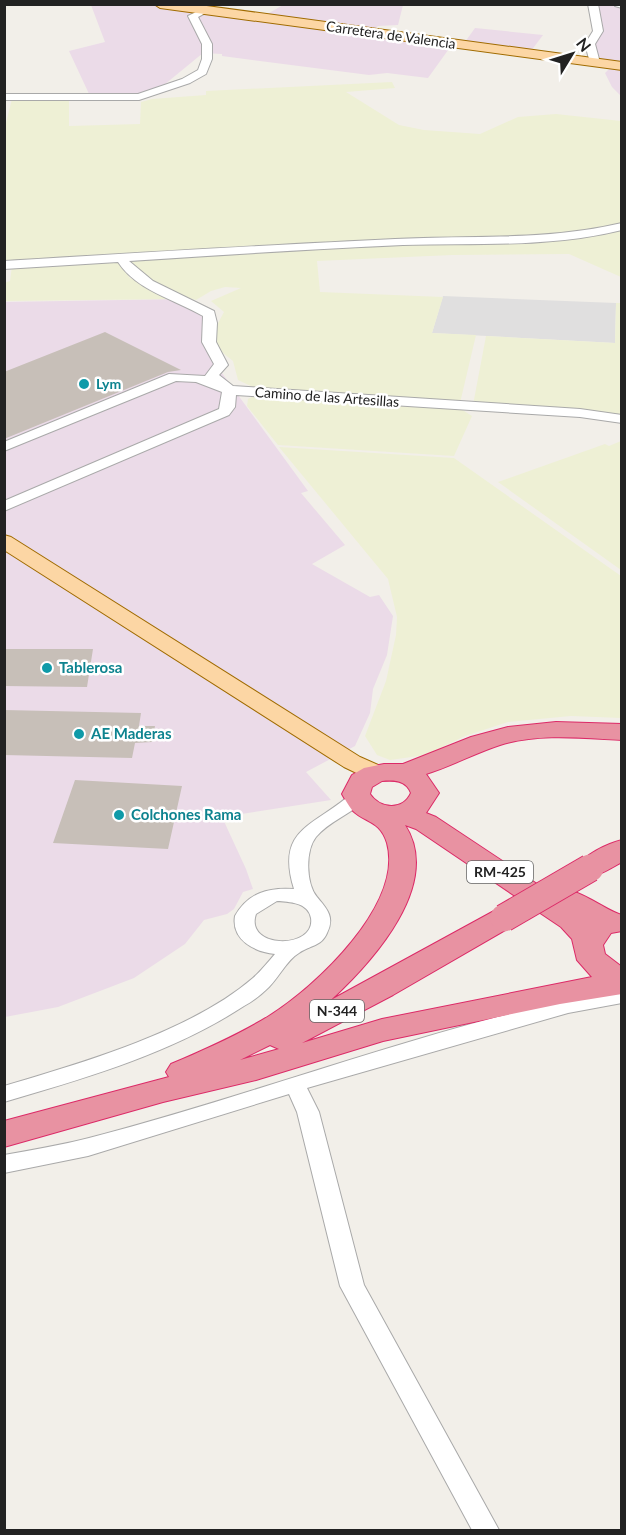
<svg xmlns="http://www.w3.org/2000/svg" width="626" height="1535" viewBox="0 0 626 1535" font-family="Lato,sans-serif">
<rect width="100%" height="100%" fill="#f2efe9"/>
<path fill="#e0dfdf" d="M443,296l173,7 -1,40 -183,-10z"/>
<path fill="#ebdbe8" d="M187,4l77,12 19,-11h120l-5,20 -20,1 -4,4 91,12 10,-14 68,7 -12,16 74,9 -8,-4 -4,-13 10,-11 -5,-27 23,1v90l-9,-9 -7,-14 6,-6 -160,-21 -23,32 -41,-5 -18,2 -147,-19v-2l-19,-1 -50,41 -63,2 -21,-45 36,-9 -14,-37z
M180,299l28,18 -5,24 19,32 86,118 -7,2 44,52 -33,19 58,33 9,-2 14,21 -6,39 -14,34 -3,24 -15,33 -49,26 25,28 -109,17 24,52 7,20 -10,3 -9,17 -7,5 -23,6 -19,24 -51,34 -76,29 -53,10v-715z"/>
<path fill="#eef0d5" d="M392,82l3,6 -49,4 53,33 25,5 56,4 38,-17 38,-3 65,7v156l-52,-23 -117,1 -135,6 3,31 123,5 -11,36 44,2 -16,68 -205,-15 -17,-8 -5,-19 -10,-8 -8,-12 1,-14 8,-15 -13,-11 30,-13 -16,-1 -14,4 -15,9 -7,-2 -50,-22 -8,-9 -3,-10 -123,5 -1,-131 8,-32 57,1v26l71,-2 1,-22 11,-3 54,-4v-4z
M110,261l8,2 12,15 47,21 -172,2 -1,-18 6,-2 2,-15z
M616,303h5v113l-148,-11 13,-69 129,7z
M255,395l206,14 11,7 -18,40 -176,-11 -31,-39 1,-7z
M621,441v129l-123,-88 107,-38 4,2z
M279,447l175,11 167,118v142l-50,-2 -63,6 -43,14 -39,19 -36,5 -13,-5 -12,-19 21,-55 10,-46 1,-18 -9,-38z"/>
<path fill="#c7bfb8" d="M105,332l76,38 -13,2 -164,67v-67z
M4,649h89l-6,38 -83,-1z
M4,710l137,3 -2,13h16l-3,16 -17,1 -3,15 -128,-3z
M75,780l107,6 -14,63 -115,-6z"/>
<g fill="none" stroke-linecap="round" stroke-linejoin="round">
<g stroke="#a9a9a9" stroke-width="2">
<path id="minor" d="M588,4h10l5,27 -8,13 4,15 -7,6 -5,-3 2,-3 -4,-15 8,-13z
M614,4h8v4l-7,-2z
M204,8l5,3 -11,6 14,27v15l-6,15 -16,9 -51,17h-135v-6h134l44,-15 16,-9 4,-11v-15l-14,-28z
M622,223v7c-73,18 -145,13 -219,15 -91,4 -182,10 -274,16l24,20 61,30 3,12 -1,19 12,23 -9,10 14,11 347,23 42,6v8l-42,-6 -344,-22 -1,12 -6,8 -225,96v-10l215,-92 3,-17 -26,-10 -20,-1 -172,70v-9l165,-68 36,2 9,-12 -12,-22 1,-26c-29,-17 -66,-25 -85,-54l-114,7v-8c131,-8 261,-16 391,-22 77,-4 151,2 227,-16z
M357,792l6,2 3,4 -3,4c-14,13 -35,20 -47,35 -11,14 -10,47 1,60 10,12 18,20 10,36 -6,14 -17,12 -28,20 -12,7 -20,24 -30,34 -7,7 -16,14 -25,19 -72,47 -158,72 -240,96v-16c78,-23 188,-55 249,-108 8,-7 15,-16 22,-24 -20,-2 -44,-14 -40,-38 13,-23 33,-29 59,-27 -19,-61 21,-63 57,-95zM277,901c12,1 31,1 34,17 5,32 -67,31 -55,-4z
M622,989v14l-54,10 -261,75 12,24 45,173 135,245h-27l-132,-244 -43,-174 -8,-18 -201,62 -84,17v-18c29,-5 57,-10 85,-17 178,-46 351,-116 533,-149z"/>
</g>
<g stroke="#a06b00" stroke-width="2">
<path id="major" d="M154,4h38l430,58v8l-462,-62z
M4,535l7,2 349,220 25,11 3,5 -3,5 -9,2 -9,-2 -23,-11 -340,-217z"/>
</g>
<g stroke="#dc2a67" stroke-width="2">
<path id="highway" d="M556,722l66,2v16c-40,-2 -83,-7 -122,5 -25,8 -48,21 -74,29l13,19 -13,20 10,4 116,77c17,-15 51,16 70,21v16l-11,2 -8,12 2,9 17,13v27l-62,10 -177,37 -127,39 -93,22 -159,45v-26l165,-44 -3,-5 5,-8c33,-14 67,-29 98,-48 47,-29 135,-112 118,-173 -7,-23 -22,-20 -35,-33 -4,-5 -7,-11 -10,-16l10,-19 12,-7 20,-4h19l68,-27 37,-10zM382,781c12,-1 24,-1 29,12 -8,18 -31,16 -41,1l2,-7zM405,825l11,4 145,98 11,12 5,21 15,17 -210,42 -80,24 91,-48 121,-70 5,-7 -5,-7 -10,-3 -10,3 -163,89c42,-39 112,-116 74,-175zM270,1045l9,4 -39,11z
M622,840v22c-15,8 -25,17 -42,13l-4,-7c8,-13 30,-24 46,-28z"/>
</g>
<use href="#minor" fill="#fff" fill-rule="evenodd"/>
<use href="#major" fill="#fcd6a4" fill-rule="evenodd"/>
<use href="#highway" fill="#e892a2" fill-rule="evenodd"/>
<g stroke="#dc2a67" stroke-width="29" stroke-linecap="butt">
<path id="highway-bridge" d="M504,918l86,-50"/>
</g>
<use href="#highway-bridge" stroke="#e892a2" stroke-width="27"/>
</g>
<g fill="#0f9aa8" stroke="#fff" stroke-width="2">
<circle cx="84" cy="384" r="6"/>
<circle cx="47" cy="668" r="6"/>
<circle cx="79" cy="734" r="6"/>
<circle cx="119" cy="815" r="6"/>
</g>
<g text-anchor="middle" stroke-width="5" stroke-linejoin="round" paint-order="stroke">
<g font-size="14" fill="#222" stroke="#fff">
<text transform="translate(391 35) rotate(8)" y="5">Carretera de Valencia</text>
<text transform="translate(327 397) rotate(4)" y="5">Camino de las Artesillas</text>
</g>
<g font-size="14" font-weight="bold" fill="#0d838f" stroke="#fff" text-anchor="start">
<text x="96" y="389">Lym</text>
</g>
<g fill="#fff" stroke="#646464" stroke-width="1.5">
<rect x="467" y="861" width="66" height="22" rx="4.5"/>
<rect x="310" y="1000" width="54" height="22" rx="4.5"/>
</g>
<g font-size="14" font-weight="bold" fill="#222">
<text x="500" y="877">RM-425</text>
<text x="337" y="1016">N-344</text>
</g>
<g font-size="15" font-weight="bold" fill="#0d838f" stroke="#fff" text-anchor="start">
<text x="59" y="673">Tablerosa</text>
<text x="91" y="739">AE Maderas</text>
<text x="131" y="820">Colchones Rama</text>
</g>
</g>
<rect width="626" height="1535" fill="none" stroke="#222222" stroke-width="12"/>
<g transform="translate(572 54) rotate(52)" stroke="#ffffff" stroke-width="4.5" paint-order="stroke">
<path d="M0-4.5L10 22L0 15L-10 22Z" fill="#222222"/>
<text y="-9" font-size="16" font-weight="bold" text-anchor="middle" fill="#222222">N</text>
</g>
</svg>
